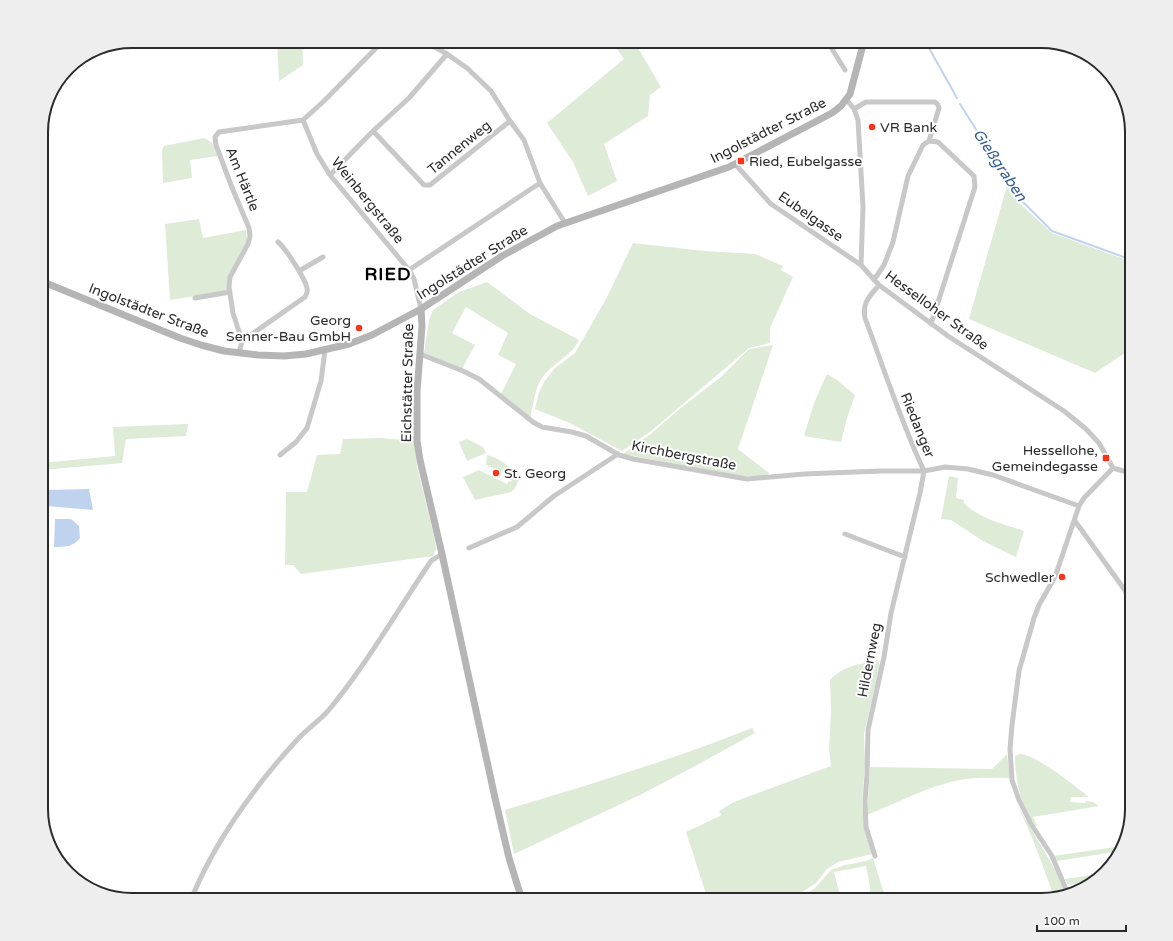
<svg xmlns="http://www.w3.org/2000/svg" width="1173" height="941" viewBox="0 0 1173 941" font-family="'Varela Round',sans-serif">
<rect width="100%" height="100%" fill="#fff"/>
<path fill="#deebd7" d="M277,41h25l1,24 -24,16z
M611,41h23l27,46 -11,8 -2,21 -44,28 13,37 -29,15 -15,-34 -26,-39 77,-64z
M204,138c9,4 11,9 14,18l-28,4 2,18 -29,5 -1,-33 2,-4z
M1007,186l11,16 34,31 80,29v86l-37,25 -126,-54z
M199,219l4,19 43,-8 1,11 -19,36 -1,14 -57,9 -5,-76z
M633,243l71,8 51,3 28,12 -2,4 12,7 -23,51v15l-21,5 -98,83 -29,20 -52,-28 -35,-14 4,-17 5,-10 10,-13 21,-16 31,-54z
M487,282l43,32 49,26c-8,17 -27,23 -37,38 -7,9 -9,29 -12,40l-29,-24 15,-30 -18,-9 10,-22 -42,-26 -14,26 23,12 -13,24 -38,-16 5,-33 4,-10 26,-18z
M773,345l-35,104 31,24 -2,3h-31l-113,-22 29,-21 25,-22 44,-34 28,-28z
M827,374l10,6 18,15 -8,23 -6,24 -37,-6 10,-33z
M188,424l-2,12 -60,3 -4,24 -81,7v-7l74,-7 -2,-29z
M381,438l33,3 3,25 18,74 1,9 -3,7 -132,18 -8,-9h-8l1,-73h21l10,-37 23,-1 3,-15z
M467,439l16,8 3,6 -19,8 -8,-19z
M487,455c13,3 22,12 32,20 0,7 -3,13 -8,17l-36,8 -12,-23 16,-7 28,14 2,-3 2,1 1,-2 -2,-1 1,-3 -25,-11z
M949,476l9,2 -2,20 8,2v3c15,16 40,21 60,28l-8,26 -33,-16 -32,-21 -10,-1z
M877,660l3,5 -16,69 1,29 -3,40 2,19 8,32 -34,8 -11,7 -11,14 -27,17h-81l-22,-68 36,-17 -3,-4 15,-9 97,-36 -2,-16 2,-38 -1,-32c14,-15 29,-15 47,-20z
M752,728l3,5 -58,32 -55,29 -128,60 -9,-44c83,-25 167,-50 247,-82z
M1007,754l3,24c-16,0 -34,-1 -50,2 -29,5 -65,24 -93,35l3,-48 122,2z
M1019,754c17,0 54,31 69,42l-1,1h-16l-1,5 15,1 1,-2 7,1 6,4 -66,11 4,9h-2c-14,-21 -20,-45 -20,-70z
M1017,805l39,66 9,23 -11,3c-11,-31 -22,-63 -37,-92z
M1122,846l-7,13 -1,-7 -57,9 -4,-5z
M873,858l13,42h-17l1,-13 -4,-21 -32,6 7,28h-44l18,-12 16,-18 14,-5 21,-4z
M1104,873l-11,9 -25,3 -3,-6z"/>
<path fill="#c0d3ee" d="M89,489l4,21 -47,-4 1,-16z
M55,519h16l8,7 1,12c-7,9 -15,9 -26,9z"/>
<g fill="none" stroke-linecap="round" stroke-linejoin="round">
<path stroke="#c0d3ee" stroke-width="2" d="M925,41l32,57
M960,104l60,95 32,32 80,29"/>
<path stroke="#c8c8c8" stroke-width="5" d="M424,41l23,13 20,14 24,23 19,30 14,19 16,43 25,40
M827,41l18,29
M847,100l7,9 4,11 5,87 -2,58
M854,109l12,-7h69l3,3 1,3 -10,33
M303,120l14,34 13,21 79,95 5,9 7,30
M303,120l21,-19 59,-60
M373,131l51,54h6l80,-64
M735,164l36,40 90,61 18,20 69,51 116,75 22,18 13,14 14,25 10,3h9
M330,175l43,-44 36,-33 38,-44
M409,270l131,-87
M299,271l24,-14
M874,280l10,-15 9,-23 15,-66 15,-31 6,-4 9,1 36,34 1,11 -44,137
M879,285c-9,11 -17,17 -14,33 19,51 36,104 59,153
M195,298l35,-6
M242,341l63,-44c2,-3 3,-5 2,-9 -2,-10 -21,-39 -29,-46
M239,353l3,-12 -9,-28 -4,-26 1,-10 18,-33 2,-8 -1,-8 -18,-43 -15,-40 -1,-8 4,-5 84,-12
M420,354l43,17 16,8 54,43 9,5 30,5 14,4 33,19 14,4 114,20 57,-5 77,-3h43l21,-4 23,2 25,6 86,31
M280,455l16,-13 11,-14 14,-47 4,-31
M1075,521l57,79
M845,534l60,23
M469,548l48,-21 37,-31 64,-42
M1126,593l6,-10
M875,856l-9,-29 -1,-25 2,-28 1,-44 16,-73 7,-44 29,-120 4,-22
M1068,894l-16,-38 -21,-32 -12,-24 -7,-20 -2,-31 2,-24 7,-54 15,-53 5,-13 16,-28 24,-71 5,-8 29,-30
M191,900c22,-56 65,-116 106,-160 10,-11 22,-19 31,-29 39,-47 69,-100 103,-150l11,-7"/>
<path stroke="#b5b5b5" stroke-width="7" d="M41,281l139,57 21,7 23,6 34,4 26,1 22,-2 43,-10 23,-9 49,-26 81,-53 55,-30 172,-59 103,-54 9,-7 9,-12 14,-53
M421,309l1,17 -5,66v49l3,19 22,94 53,244 14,60 13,42"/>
</g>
<g fill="#f73319" stroke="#fff" stroke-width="1.5">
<circle cx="872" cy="127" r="4"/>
<rect x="737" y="157" width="8" height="8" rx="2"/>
<circle cx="359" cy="328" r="4"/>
<rect x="1102" y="454" width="8" height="8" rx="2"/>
<circle cx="496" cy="473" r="4"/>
<circle cx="1062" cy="577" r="4"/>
</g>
<g text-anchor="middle" stroke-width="4" stroke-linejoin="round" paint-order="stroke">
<g font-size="14" fill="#2b2b2b" stroke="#fff" text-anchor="start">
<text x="880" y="132">VR Bank</text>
<text x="749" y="166">Ried, Eubelgasse</text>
<text x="351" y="325" text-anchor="end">Georg<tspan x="351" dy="16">Senner-Bau GmbH</tspan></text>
<text x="1098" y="455" text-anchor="end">Hessellohe,<tspan x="1098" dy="16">Gemeindegasse</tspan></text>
<text x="504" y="478">St. Georg</text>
<text x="1054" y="582" text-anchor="end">Schwedler</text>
</g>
<g font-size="14" fill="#2b2b2b" stroke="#fff">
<text transform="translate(768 130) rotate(-27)" y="5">Ingolstädter Straße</text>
<text transform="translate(459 147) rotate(-39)" y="5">Tannenweg</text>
<text transform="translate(243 179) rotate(68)" y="5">Am Härtle</text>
<text transform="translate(368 200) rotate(51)" y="5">Weinbergstraße</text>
<text transform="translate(811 216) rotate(35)" y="5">Eubelgasse</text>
<text transform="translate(472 262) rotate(-32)" y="5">Ingolstädter Straße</text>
<text transform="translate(149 310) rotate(21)" y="5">Ingolstädter Straße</text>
<text transform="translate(937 310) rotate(36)" y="5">Hesselloher Straße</text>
<text transform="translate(407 383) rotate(-89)" y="5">Eichstätter Straße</text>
<text transform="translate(918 425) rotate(68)" y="5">Riedanger</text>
<text transform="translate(684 455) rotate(11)" y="5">Kirchbergstraße</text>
<text transform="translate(869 660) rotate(-79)" y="5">Hildernweg</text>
</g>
<g font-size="15" font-style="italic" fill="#325c95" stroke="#fff">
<text transform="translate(1000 165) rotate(56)" y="5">Gießgraben</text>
</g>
<g font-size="18" font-weight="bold" letter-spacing="1" fill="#000" stroke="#fff">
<text x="388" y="280">RIED</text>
</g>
</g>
<path d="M0 0H1173V941H0ZM132 48H1041A84 84 0 0 1 1125 132V809A84 84 0 0 1 1041 893H132A84 84 0 0 1 48 809V132A84 84 0 0 1 132 48Z" fill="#eee" fill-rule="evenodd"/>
<path fill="none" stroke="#2b2b2b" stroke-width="2" d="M132 48H1041A84 84 0 0 1 1125 132V809A84 84 0 0 1 1041 893H132A84 84 0 0 1 48 809V132A84 84 0 0 1 132 48Z"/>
<path d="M1037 925v6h89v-6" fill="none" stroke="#2b2b2b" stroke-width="2"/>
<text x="1043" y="925" font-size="12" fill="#2b2b2b" stroke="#ffffff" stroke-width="3" paint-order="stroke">100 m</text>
</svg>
